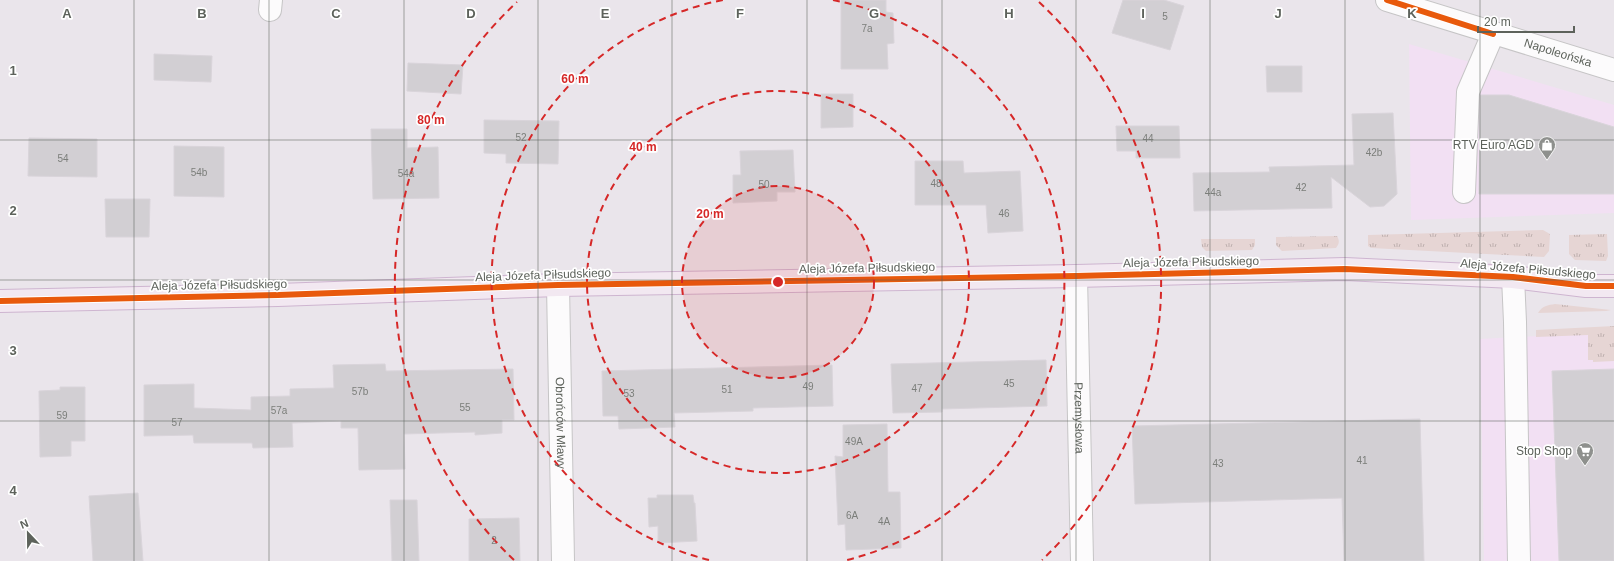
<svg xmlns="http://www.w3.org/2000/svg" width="1614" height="561" viewBox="0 0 1614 561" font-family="Helvetica,sans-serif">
<defs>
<pattern id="grass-tufts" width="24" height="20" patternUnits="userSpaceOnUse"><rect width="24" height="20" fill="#e6d5d4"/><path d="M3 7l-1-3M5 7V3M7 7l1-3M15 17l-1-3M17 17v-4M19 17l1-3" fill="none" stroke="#beb0af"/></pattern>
</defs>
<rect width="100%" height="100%" fill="#eae5eb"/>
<path fill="#f2e0f3" d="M1409,44l205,61v108l-203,7z
M1614,332v229h-130l-4,-222z"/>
<path fill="url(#grass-tufts)" d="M1543,230l7,4 -1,17 -5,6 -173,-9 -3,-2v-11z
M1607,234l1,22 -2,5 -31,-1 -6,-6v-19z
M1337,236c3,5 2,8 -1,12l-54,3 -6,-6v-8z
M1201,239h54v6l-3,5 -46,1 -4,-4z
M1555,304l56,6 -5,1 -68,2c4,-7 10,-8 17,-9z
M1614,326v35l-21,1v-2h-5v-25l-52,2v-7z"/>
<path fill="#d2cfd3" stroke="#d9d4da" d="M841,0h45v12l7,1 1,30 -7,1 1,25h-47z
M1123,0h41l20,6 -14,44 -58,-17z
M154,54l58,2 -1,26 -57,-2z
M408,63l55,2 -2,29 -54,-3z
M1266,66h36v26h-35z
M821,94h32v33l-32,1z
M1480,95h29l105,32v67h-135z
M1393,113l4,81 -13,12 -14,1 -39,-30 1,31 -138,3 -1,-38 77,-1 -1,-5 85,-2 -2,-51z
M484,120l75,1 -1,43 -52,-1v-9l-22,-1z
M1116,126h63l1,32h-44v-7h-19z
M371,129h36v19l31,-1 1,51 -66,1z
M29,138l68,1v38l-69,-1z
M174,146l50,1v50l-50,-1z
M793,150l2,42h-18v9l-44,2v-28h8l-1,-24z
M915,161h48l1,12 56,-2 3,60 -35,2 -2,-28h-71z
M105,199h45l-1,38h-43z
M1046,360l1,46 -105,3v3l-49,1 -2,-49z
M385,364l1,7 127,-2 1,51h-12v13l-27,2v-3l-71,2 1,35 -46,1 -1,-42h-17v-7l-49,2 1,24 -40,1 -1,-5h-58l-1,-8 -49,1v-51l50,-1v24l57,2v-13l39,-1v-7l44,-1 -1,-23z
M832,365l1,41 -80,2v3l-79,2 1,14 -56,2 -1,-13h-15l-1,-45z
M1614,369v192h-55l-7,-190z
M60,387h25v54h-14v15l-31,1 -1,-66 21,-1z
M1420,419l4,142h-80l-2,-63 -207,6 -3,-78z
M887,424l1,68h12l1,56 -55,2 -1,-26 -7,1 -3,-69 8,1v-32z
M138,493l5,68h-50l-4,-65z
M657,495h36l1,8h1l2,38 -39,2v-17l-9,1 -1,-29h9z
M390,500h27l2,61h-27z
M519,518l1,43h-51v-42z"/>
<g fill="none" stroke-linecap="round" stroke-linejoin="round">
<g stroke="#c6c5c6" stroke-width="24">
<g id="minor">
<path id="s1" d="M1387,0l227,70"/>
<path d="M270,10l1,-10"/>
<path d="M1464,192l4,-100 25,-58"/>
<path id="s2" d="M1076,276l6,285"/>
<path d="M1513,277l2,45 4,239"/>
<path id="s3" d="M558,285l5,276"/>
</g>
</g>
<g stroke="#ceb5d0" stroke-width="24">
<path id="major" d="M0,301l278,-6 280,-10 518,-9 269,-7 168,8 73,9h28"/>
</g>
<use href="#minor" stroke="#fcfbfc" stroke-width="22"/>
<use href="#major" stroke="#f2e8f1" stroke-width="22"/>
<g stroke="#fff" stroke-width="8">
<path id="cycleway" d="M1387,0l106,34
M0,301l278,-6 280,-10 518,-9 269,-7 168,8 73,9h28"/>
</g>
<use href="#cycleway" stroke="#e8590c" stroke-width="6"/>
</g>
<path fill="none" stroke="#5d625b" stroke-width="1" stroke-opacity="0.55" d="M134,0v561M269,0v561M404,0v561M538,0v561M672,0v561M807,0v561M942,0v561M1076,0v561M1210,0v561M1345,0v561M1480,0v561M0,140h1614M0,280h1614M0,421h1614"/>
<circle cx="778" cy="282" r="96" fill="#d62828" fill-opacity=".12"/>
<g fill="none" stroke="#d62828" stroke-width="2" stroke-dasharray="7 5">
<circle cx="778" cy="282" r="96"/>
<circle cx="778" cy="282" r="191"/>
<path d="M709 560A287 287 0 0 1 723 0M833 0A287 287 0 0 1 847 560"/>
<path d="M514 560A383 383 0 0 1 517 2M1039 2A383 383 0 0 1 1042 560"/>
</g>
<defs>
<g id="shop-pin" transform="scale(0.9)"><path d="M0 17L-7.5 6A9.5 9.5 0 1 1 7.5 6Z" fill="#8e908d" stroke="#fff"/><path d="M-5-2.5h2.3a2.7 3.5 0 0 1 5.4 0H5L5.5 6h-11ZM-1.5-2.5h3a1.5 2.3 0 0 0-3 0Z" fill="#fff"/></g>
<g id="supermarket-pin" transform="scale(0.9)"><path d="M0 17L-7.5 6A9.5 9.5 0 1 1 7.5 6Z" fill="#8e908d" stroke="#fff"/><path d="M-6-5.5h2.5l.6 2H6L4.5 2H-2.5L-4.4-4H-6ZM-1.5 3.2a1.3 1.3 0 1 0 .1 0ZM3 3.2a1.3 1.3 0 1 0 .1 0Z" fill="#fff"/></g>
</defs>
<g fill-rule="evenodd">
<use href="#shop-pin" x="1547" y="145"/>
<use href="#supermarket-pin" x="1585" y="451"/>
</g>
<g text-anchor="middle" stroke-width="3.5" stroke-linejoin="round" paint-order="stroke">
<g font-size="10" fill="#7b7e7a">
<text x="1165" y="20">5</text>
<text x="867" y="32">7a</text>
<text x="521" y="141">52</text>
<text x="1148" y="142">44</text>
<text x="1374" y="156">42b</text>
<text x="63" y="162">54</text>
<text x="199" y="176">54b</text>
<text x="406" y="177">54a</text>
<text x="936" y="187">48</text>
<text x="764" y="188">50</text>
<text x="1301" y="191">42</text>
<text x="1213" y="196">44a</text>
<text x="1004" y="217">46</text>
<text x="1009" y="387">45</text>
<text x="808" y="390">49</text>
<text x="917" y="392">47</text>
<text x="727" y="393">51</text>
<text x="360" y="395">57b</text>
<text x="629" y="397">53</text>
<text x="465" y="411">55</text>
<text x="279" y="414">57a</text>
<text x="62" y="419">59</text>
<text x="177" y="426">57</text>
<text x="854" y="445">49A</text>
<text x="1362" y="464">41</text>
<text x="1218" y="467">43</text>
<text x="852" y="519">6A</text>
<text x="884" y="525">4A</text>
<text x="494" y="544">2</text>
</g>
<g font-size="12" fill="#5d625b" stroke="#fff">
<text dy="4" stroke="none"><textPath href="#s1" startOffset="179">Napoleońska</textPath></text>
<text transform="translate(1191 262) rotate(-1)" y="4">Aleja Józefa Piłsudskiego</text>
<text transform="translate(867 268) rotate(-1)" y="4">Aleja Józefa Piłsudskiego</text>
<text transform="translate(1528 269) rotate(5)" y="4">Aleja Józefa Piłsudskiego</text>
<text transform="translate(543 275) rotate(-2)" y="4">Aleja Józefa Piłsudskiego</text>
<text transform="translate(219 285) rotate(-1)" y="4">Aleja Józefa Piłsudskiego</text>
<text dy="4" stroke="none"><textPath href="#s2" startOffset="142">Przemysłowa</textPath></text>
<text dy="4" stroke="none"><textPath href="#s3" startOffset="138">Obrońców Mławy</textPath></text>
</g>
<g font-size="12" fill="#5d625b" stroke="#fff" text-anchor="end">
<text x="1534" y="149">RTV Euro AGD</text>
<text x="1572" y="455">Stop Shop</text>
</g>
</g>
<g font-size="13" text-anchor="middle" font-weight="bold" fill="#5d625b" stroke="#fff" stroke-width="3.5" stroke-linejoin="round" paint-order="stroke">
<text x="67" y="18">A</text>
<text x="202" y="18">B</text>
<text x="336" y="18">C</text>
<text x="471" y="18">D</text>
<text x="605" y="18">E</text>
<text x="740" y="18">F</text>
<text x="874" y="18">G</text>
<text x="1009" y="18">H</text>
<text x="1143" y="18">I</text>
<text x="1278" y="18">J</text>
<text x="1412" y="18">K</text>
<text x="13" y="75">1</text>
<text x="13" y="215">2</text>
<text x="13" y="355">3</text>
<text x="13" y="495">4</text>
</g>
<circle cx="778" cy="282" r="6" fill="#d62828" stroke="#fff" stroke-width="2"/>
<g font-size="12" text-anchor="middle" font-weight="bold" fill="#d62828" stroke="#fff" stroke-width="3.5" stroke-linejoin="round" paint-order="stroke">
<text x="575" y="83">60 m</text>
<text x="431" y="124">80 m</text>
<text x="643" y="151">40 m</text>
<text x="710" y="218">20 m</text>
</g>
<g transform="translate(28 533) rotate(338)" stroke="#ffffff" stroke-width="3" paint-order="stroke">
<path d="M0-3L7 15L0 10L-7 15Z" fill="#5d625b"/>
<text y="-6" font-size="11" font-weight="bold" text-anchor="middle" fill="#5d625b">N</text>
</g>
<path d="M1478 26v6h96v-6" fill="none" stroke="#5d625b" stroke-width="2"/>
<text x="1484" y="26" font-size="12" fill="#5d625b" stroke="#ffffff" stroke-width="3" paint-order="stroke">20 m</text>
</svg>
